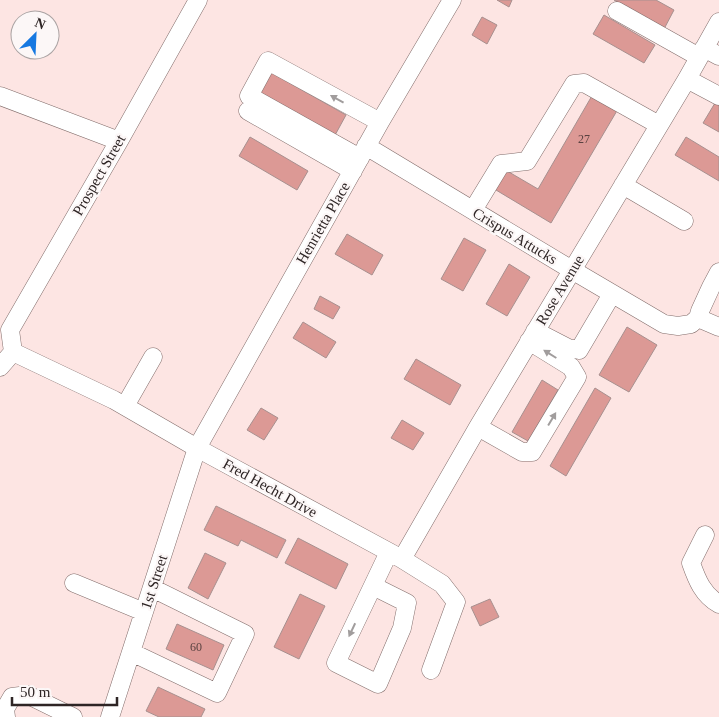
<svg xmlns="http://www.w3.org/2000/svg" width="719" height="717" viewBox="0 0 719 717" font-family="Georgia,serif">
<rect width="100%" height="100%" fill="#fde5e3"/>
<path fill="#dc9995" stroke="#a7908f" d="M497,0h15l-3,7z
M614,0h42l18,10 -10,19z
M604,15l51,30 -11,18 -51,-29z
M482,17l15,8 -10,19 -15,-9z
M270,72l76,43 -12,22 -76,-44z
M593,94l25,15 -67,114 -60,-36 11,-19 36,21z
M715,103l4,2v27l-16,-9z
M250,137l58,34 -11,19 -58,-34z
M686,137l33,20v24l-44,-26z
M347,234l36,21 -11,20 -37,-21z
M464,238l22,12 -23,41 -22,-12z
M509,264l21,13 -23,39 -21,-12z
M320,296l20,11 -7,12 -19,-10z
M303,322l33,20 -10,16 -33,-20z
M627,327l30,18 -28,47 -30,-17z
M416,359l45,26 -11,20 -46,-26z
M542,380l16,10 -30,51 -16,-9z
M595,388l16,10 -45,78 -16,-10z
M261,408l17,10 -14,22 -17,-10z
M402,420l22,13 -11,17 -22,-12z
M216,506l70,34 -9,18 -36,-18 -3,6 -34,-16z
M298,538l50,26 -12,25 -51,-26z
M205,553l21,10 -18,36 -20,-11z
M300,594l25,12 -26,53 -25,-12z
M490,599l9,18 -19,9 -9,-19z
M177,624l47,21 -11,25 -47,-21z
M158,687l47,22 -4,8h-42l-13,-6z"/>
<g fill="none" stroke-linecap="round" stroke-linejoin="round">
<g stroke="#826d6b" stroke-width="19">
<path id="minor" d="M617,11l82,46
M704,48l15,8
M687,79l32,17
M0,96l119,45
M248,111l105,60
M366,146l206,124 92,54 14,2 13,-2 7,-6 2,-7 11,-24 8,-15
M360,158l-111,-62 19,-35 112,61
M623,185l61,36
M473,210l28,-46 26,-3 47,-77 10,-1 75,42
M698,318l21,9
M535,331l33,17 11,2 33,-56
M13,352l101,48 83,48 205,111 40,25 14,18 -25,68
M13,352l-3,-22 109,-189 79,-141
M0,367l13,-15
M125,406l28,-49
M478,427l44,25h10l45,-75 -6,-10 -42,-26
M705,535l-14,28c6,17 12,32 28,41
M402,559l76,-132 209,-348 32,-57
M74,583l70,29
M373,586l34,17 -5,25 -24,56 -42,-21 53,-111
M131,652l86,41 28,-59 -93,-46
M6,717l-1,-8 7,-12 16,-2 45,22
M110,717l87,-269 183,-326 72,-122"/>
</g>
<use href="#minor" stroke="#fff" stroke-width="18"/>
</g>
<defs><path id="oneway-solid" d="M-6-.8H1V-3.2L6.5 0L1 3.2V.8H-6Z" transform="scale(1.25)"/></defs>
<g fill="#a19d9d">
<use href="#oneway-solid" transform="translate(337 99) rotate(-151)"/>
<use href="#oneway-solid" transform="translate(550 354) rotate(-148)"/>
<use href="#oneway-solid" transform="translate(552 419) rotate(-59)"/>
<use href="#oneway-solid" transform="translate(352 630) rotate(115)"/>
</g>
<g text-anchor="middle" stroke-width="4.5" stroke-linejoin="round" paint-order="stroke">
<g font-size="12" fill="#5a4241">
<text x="584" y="143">27</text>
<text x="196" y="651">60</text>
</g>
<g font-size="15" fill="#2e2525" stroke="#fcf7f7">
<text transform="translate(99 175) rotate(-60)" y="5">Prospect Street</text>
<text transform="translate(323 223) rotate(-60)" y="5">Henrietta Place</text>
<text transform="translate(515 236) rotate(31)" y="5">Crispus Attucks</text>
<text transform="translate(560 290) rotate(-59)" y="5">Rose Avenue</text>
<text transform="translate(270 488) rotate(29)" y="5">Fred Hecht Drive</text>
<text transform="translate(154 582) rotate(-72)" y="5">1st Street</text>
</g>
</g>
<g transform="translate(35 35) rotate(24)"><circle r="24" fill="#fcf7f7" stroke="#aaa3a3"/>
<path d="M0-4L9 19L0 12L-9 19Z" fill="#1678e1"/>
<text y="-8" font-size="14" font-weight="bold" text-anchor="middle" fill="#2e2525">N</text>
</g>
<path d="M12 697v8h105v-8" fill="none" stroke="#2e2525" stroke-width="2.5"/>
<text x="20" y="697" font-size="15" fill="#2e2525" stroke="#fcf7f7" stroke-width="4" paint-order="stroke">50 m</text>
</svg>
